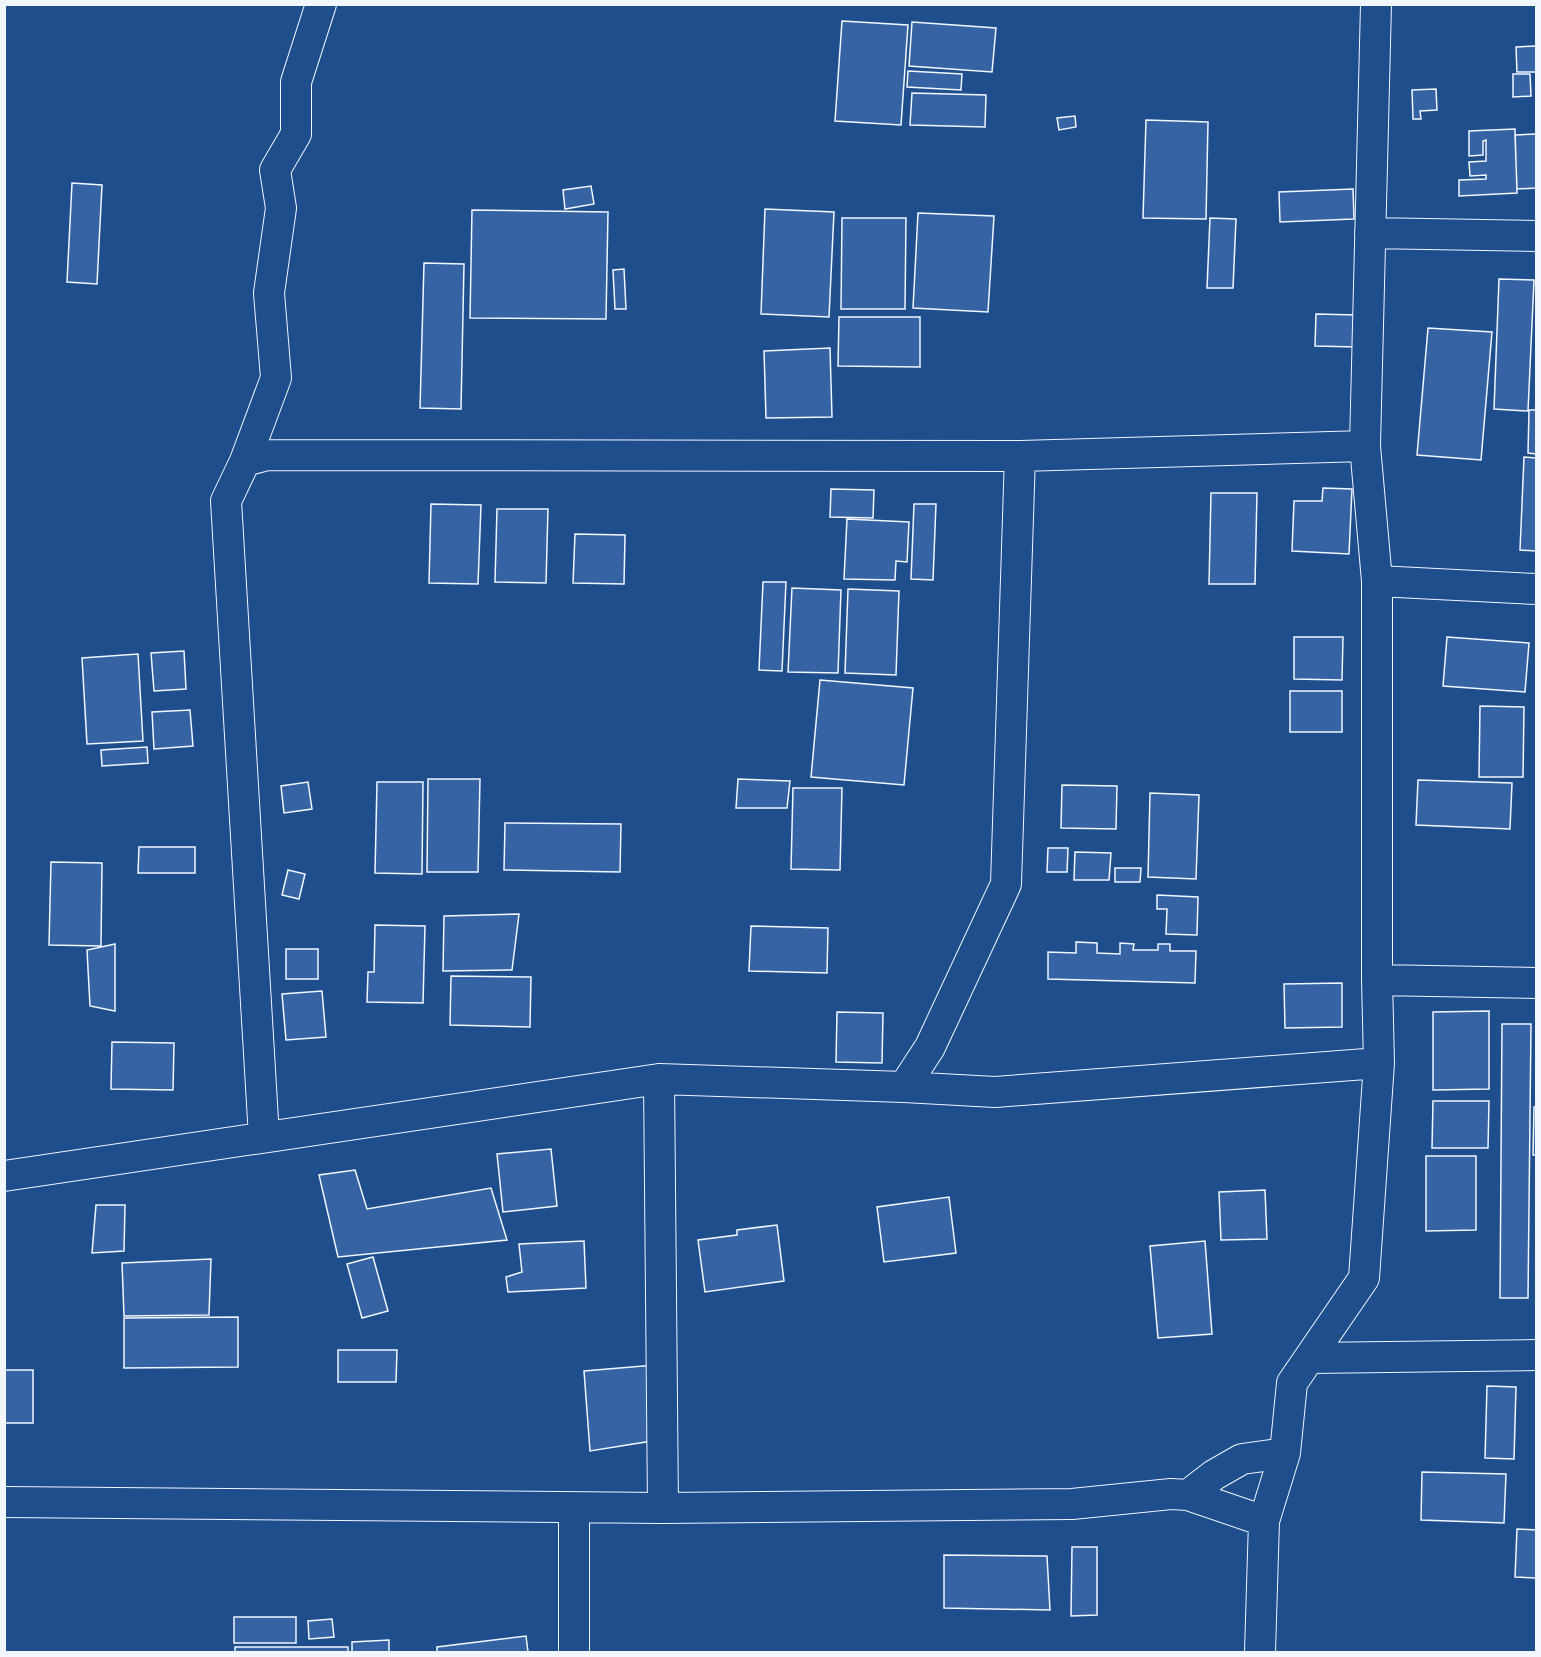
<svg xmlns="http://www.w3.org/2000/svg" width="1541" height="1657" viewBox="0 0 1541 1657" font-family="Helvetica,sans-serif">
<rect width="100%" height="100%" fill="#1f4e8c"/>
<path fill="#3563a3" stroke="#f2f6ff" stroke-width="1.5" d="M842,21l66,4 -7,100 -66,-4z
M912,22l84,6 -4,44 -83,-6z
M1536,46v26h-19l-1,-25z
M908,71l54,3 -1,16 -54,-3z
M1513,74h17l1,22 -18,1z
M1436,89l1,21 -17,1 1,8h-8l-1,-29z
M912,93l74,2 -1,32 -75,-2z
M1075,116l1,11 -17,3 -2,-12z
M1146,120l62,2 -2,97 -63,-1z
M1515,129l2,64 -58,3v-16l27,-1v-4l-16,1 -1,-14 17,-1v-21l-3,1v14l-14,1v-25z
M1536,134v54l-19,1 -2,-54z
M72,183l30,2 -5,99 -30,-2z
M591,186l3,18 -29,5 -2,-19z
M1353,189l1,30 -74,3 -1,-30z
M765,209l69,3 -5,105 -68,-3z
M472,210l136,2 -2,107 -136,-1z
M918,213l76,3 -6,96 -75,-4z
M842,218h64l-1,91h-64z
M1210,218l26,1 -3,69h-26z
M424,263l40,1 -3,145 -41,-1z
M624,269l2,40h-11l-2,-39z
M1499,279l35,1 -6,131 -34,-2z
M1316,314l41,1 -1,32 -41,-1z
M839,317h81v50l-82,-1z
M1428,328l64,4 -11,128 -64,-5z
M830,348l2,69 -66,1 -2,-67z
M1529,410h7v44l-8,-1z
M1524,457l12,1v93l-16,-1z
M1323,488l29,1 -3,65 -57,-3 2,-50h28z
M831,489l43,1 -1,28 -43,-1z
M1211,493h46l-2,91h-46z
M431,504l50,1 -3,79 -49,-1z
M914,504h22l-3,76 -22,-1z
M497,509h51l-2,74 -51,-1z
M847,519l62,3 -2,40 -11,-1 -1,19 -51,-1z
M575,534l50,1 -1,49 -51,-1z
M763,582h23l-4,89 -23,-1z
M792,588l49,2 -3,83 -50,-1z
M848,589l51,2 -3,84 -51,-2z
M1294,637h49l-1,43 -48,-1z
M1447,637l82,6 -4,49 -82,-6z
M184,651l2,38 -32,2 -3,-38z
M138,654l5,87 -56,3 -5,-86z
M820,680l93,8 -9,97 -93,-8z
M1290,691h52v41h-52z
M1480,706l44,1 -1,70h-44z
M190,710l3,36 -39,3 -2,-37z
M147,747l1,16 -46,3 -1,-16z
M428,779h52l-2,93h-51z
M738,779l52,2 -3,27h-51z
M1418,780l94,3 -2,46 -94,-4z
M308,782l4,27 -28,4 -3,-27z
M377,782h46l-1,92 -47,-1z
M1062,785l55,1 -1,43 -55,-1z
M793,788h49l-2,82 -49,-1z
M1150,793l49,2 -3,84 -48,-2z
M505,823l116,1 -1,48 -116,-2z
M139,847h56v26h-57z
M1048,848h20l-1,24h-20z
M1075,852l36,1 -2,27h-35z
M51,862l51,1 -1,83 -52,-1z
M1115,868h26l-1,14h-25z
M288,870l17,4 -6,25 -17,-4z
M1157,895l41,2 -1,38 -31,-1 1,-25h-10z
M519,914l-7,56 -69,1 1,-55z
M375,925l50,1 -2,77 -56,-1 1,-30h6z
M751,926l77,2 -1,45 -78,-2z
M1076,942l21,1v10l23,1v-11l14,1 -1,6h25v-6h12v7h26l-1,32 -147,-4v-27l28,1z
M115,944v67l-25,-5 -3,-56z
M286,949h32v30h-32z
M451,976l80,1 -1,50 -80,-2z
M1342,983v44l-57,1 -1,-44z
M322,991l4,46 -40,3 -4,-46z
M1489,1011v78l-56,1v-78z
M837,1012l46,1 -1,50 -46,-1z
M1502,1024h29l-3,274h-28z
M112,1042l62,1 -1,47 -62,-1z
M1433,1101h56l-1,47h-56z
M1534,1107h2v48h-3z
M551,1149l6,57 -54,6 -6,-58z
M1426,1156h50v74l-50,1z
M355,1170l12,39 124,-21 16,52 -169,17 -19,-82z
M1265,1190l2,49 -46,1 -2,-48z
M949,1197l7,56 -72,9 -7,-55z
M96,1205h29l-1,46 -32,2z
M777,1225l7,56 -79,11 -7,-52 39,-5v-5z
M584,1241l2,47 -78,4 -2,-15 16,-5 -3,-28z
M1205,1241l7,93 -54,4 -8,-92z
M373,1257l15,54 -26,7 -15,-54z
M211,1259l-2,56 -85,1 -2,-53z
M238,1317v50l-114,1v-50z
M338,1350h59l-1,32h-58z
M655,1365l3,75 -68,11 -6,-80z
M4,1370h29v53h-29z
M1487,1386l29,1 -2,72 -29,-1z
M1422,1472l84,2 -2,49 -83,-3z
M1517,1529l19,1v48l-21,-1z
M1072,1547h25v68l-26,1z
M944,1555l103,1 3,54 -106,-2z
M234,1617h62v26h-62z
M332,1619l2,18 -25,2 -1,-18z
M526,1636l2,16h-91v-5z
M389,1640v12h-37v-10z
M235,1647h113v5h-113z"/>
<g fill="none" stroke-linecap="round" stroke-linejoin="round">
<g stroke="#f2f6ff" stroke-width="32">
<path id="street" d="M1370,233l166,3
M245,461l22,-6 753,1 345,-10
M1377,581l159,8
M1377,980l159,3
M659,1079l4,429
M904,1087l26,-40 76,-163 14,-428
M264,1137l-38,-636 19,-40 31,-83 -7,-85 12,-85 -6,-38 21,-36v-52l25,-78
M4,1176l655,-97 245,8 91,5 384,-29
M1310,1358l226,-3
M1188,1495l26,-20 28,-16 43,-6
M4,1502l659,6 409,-4 99,-10 17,1 76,26
M574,1508v144
M1260,1652l4,-131 21,-68 7,-70 72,-105 15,-215 -2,-83v-399l-12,-135 11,-442"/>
</g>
<use href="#street" stroke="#1f4e8c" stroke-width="30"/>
</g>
<rect width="1541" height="1657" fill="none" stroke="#f2f6ff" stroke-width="12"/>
</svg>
